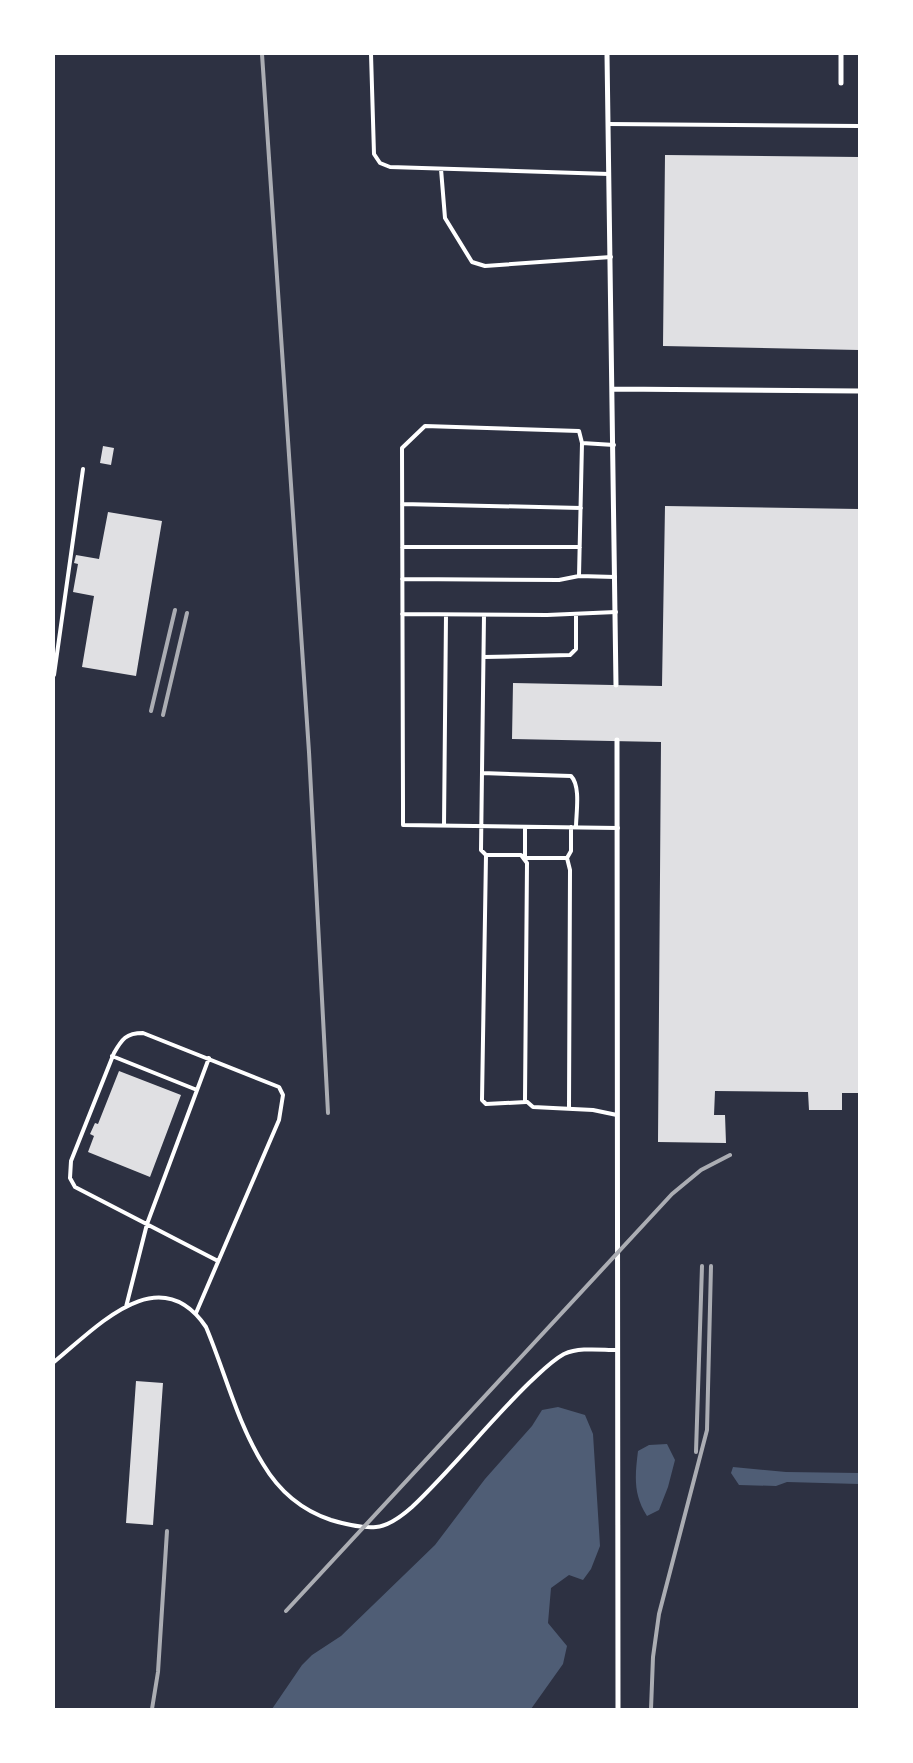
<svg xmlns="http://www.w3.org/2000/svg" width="913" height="1763" viewBox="0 0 913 1763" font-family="Raleway,sans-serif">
<rect width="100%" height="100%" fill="#2d3142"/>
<path fill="#4f5d75" d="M558,1407l27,8 8,19 7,112 -9,23 -8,11 -14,-5 -18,13 -3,35 19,23 -4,18 -32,45h-259l30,-44 10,-10 29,-19 94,-91 50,-66 47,-53 10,-16z
M667,1444l8,16 -7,27 -9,23 -12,6c-14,-22 -12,-40 -9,-65l11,-6z
M733,1467l53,5 73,1v11l-72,-2 -11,4 -37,-1 -8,-12z"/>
<path fill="#e0e0e3" d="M665,155l194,2v193l-196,-4z
M103,446l11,2 -3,17 -11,-2z
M665,506l194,3v584h-17v17h-33l-1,-18 -93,-1 -1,24h11l1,28 -68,-1 3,-400 -149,-3 1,-56 149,3z
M108,512l54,9 -26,155 -54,-9 12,-71 -21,-4 5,-28 -4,-1 2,-8 23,4z
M119,1071l62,24 -31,82 -62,-25 6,-16 -4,-2 5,-11 3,1z
M136,1381l27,2 -10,142 -27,-2z"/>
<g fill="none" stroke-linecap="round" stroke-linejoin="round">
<path stroke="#fff" stroke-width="4" d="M371,54l3,100 6,9 10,4 219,7
M608,124l251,2
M441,169l4,49 27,44 13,4 126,-9
M614,445l-32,-2 -3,-12 -154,-5 -23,22 1,358v19l215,3
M402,504l179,4
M402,547h178
M579,576l3,-133
M402,579l157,1 20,-4 36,1
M402,614l145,1 69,-3
M484,615l-3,235 5,5h35l6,8 -2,237 8,7 60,3 24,5
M484,657l86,-2 6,-6v-34
M54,675l29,-206
M482,773l89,3c10,10 5,38 5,51
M444,826l2,-211
M525,827v31h42l4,-7v-24
M486,855l-4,245 4,4 40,-2
M567,858l3,12 -1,239
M112,1056l85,34
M126,1307l21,-83 62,-166
M196,1313l83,-193 4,-25 -4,-8 -136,-54c-17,0 -21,6 -29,20l-43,108 -1,17 5,9 143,74
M54,1362c43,-35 105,-104 152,-35 19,45 31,95 57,137 16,27 38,46 68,56 13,4 31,8 45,7 12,-1 27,-12 36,-20 41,-39 77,-85 117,-124 11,-10 22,-22 35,-29 16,-7 36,-4 53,-4"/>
<path stroke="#fff" stroke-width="5" d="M607,54l9,631
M841,54v29
M613,389l246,2
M617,740l1,969"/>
<path stroke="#abadb3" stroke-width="4" d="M262,54l47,698 19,361
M151,711l24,-101
M163,715l24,-102
M696,1452l6,-186
M286,1611l386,-417 29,-24 29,-15
M152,1709l6,-37 9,-141
M651,1709l2,-52 6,-43 48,-184 4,-164"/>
</g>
<rect width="913" height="1763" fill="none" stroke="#ffffff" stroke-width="110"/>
</svg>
